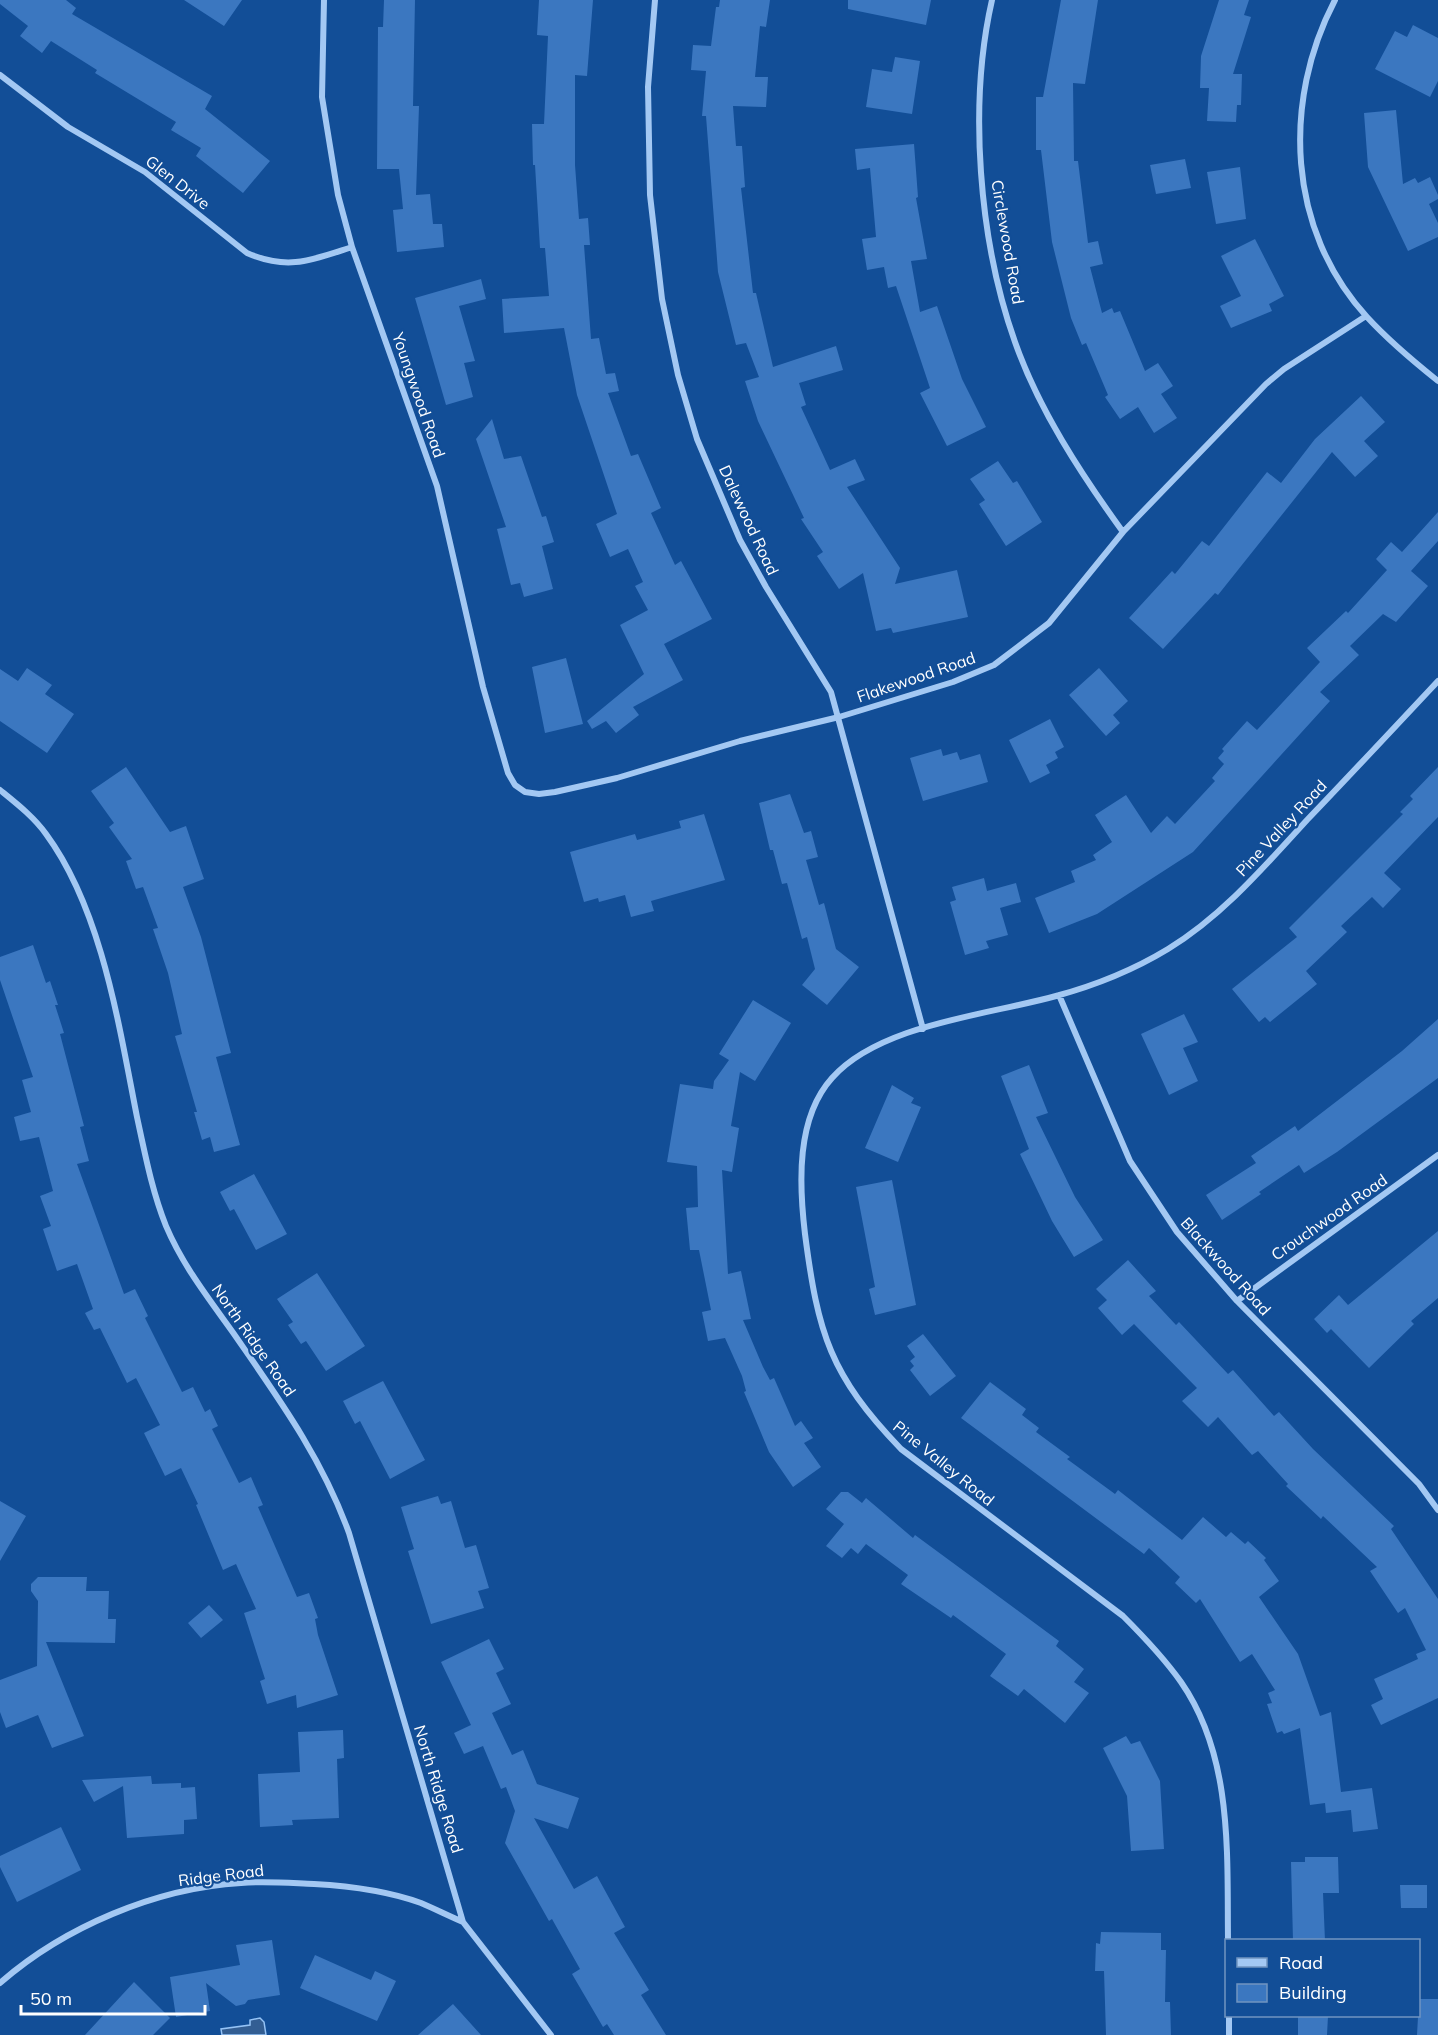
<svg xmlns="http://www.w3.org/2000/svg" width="1438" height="2035" viewBox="0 0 1438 2035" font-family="Mulish,sans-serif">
<rect width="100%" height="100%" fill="#124e97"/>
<path fill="#335e93" stroke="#95c3f6" stroke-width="1.5" d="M260,2018l4,4 2,13h-44l-1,-6 29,-4v-5z"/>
<path fill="#3b77c0" d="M0,0h66l10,8 -4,6 140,82 -7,13 65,52 -27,32 -47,-37 5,-8 -30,-18 5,-8 -81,-49 2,-3 -46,-29 -9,12 -22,-17 8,-10 -28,-22z
M184,0h58l-18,26z
M384,0h31l-2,106h6l-3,89 14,-1 3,30h9l2,23 -47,5 -4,-42 10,-1 -4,-40h-22l1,-142h5z
M539,0h54l-6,76 -12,-1v90l4,54 9,-1 2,27h-6l7,94 8,-1 7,36 9,-1 4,18 -11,2 23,63 7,-2 23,54 -10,5 24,52 6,-4 31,58 -48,25 19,36 -50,27 6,8 -23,18 -10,-12 -14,8 -5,-8 57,-47 -24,-49 28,-15 -13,-24 8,-4 -15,-33 -18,8 -14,-33 21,-10 -40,-119 -13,-67 -60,5 -2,-34 47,-3 -4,-48h-5l-5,-83h-2l-1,-41h12l4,-88 -11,-1z
M720,0h50l-4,27 -6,-1 -5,51h13l-2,30 -33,-1 3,40h6l3,41 -4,1 12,105h3l17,74 63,-21 7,24 -44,13 7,22 -5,2 29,63 25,-11 10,21 -18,7 53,81 -5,16 62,-14 11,47 -75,16 -2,-5 -15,3 -13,-58 -24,16 -22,-33 6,-4 -22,-33 3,-1 -46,-97 -13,-40 14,-4 -13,-34 -10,2 -18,-73 -12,-156h-4l4,-45 -15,-1 2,-25 18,1 5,-39h3z
M848,0h83l-5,25 -78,-16z
M1061,0h37l-13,84 -12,-1 1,78h4l10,82 10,-2 5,23 -13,3 12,46 10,-5 2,5 6,-2 25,60 13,-8 15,23 -12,8 16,24 -23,15 -16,-26 -18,12 -15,-22 3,-2 -22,-52 -4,2 -11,-27 -19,-76 -11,-92h-5v-53h7z
M1219,0h30l-5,15 7,2 -18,57h9l-1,31h-4l-1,17 -29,-1 2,-33h-9l1,-32z
M1413,25l25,13v43l-8,16 -55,-28 20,-38 12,6z
M895,57l25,4 -8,53 -46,-7 6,-38 20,3z
M1396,110l7,74 12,-6 3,5 12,-6 8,18v4l-9,5 9,19v14l-30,14 -40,-84 -4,-54z
M914,144l4,53 -2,1 11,61 -16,2 9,51 17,-6 25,73 24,48 -39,19 -27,-53 10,-5 -34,-102 -8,2 -4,-21 -17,3 -5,-31 14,-2 -6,-69 -13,2 -2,-21z
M1185,159l6,29 -35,6 -6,-29z
M1240,167l6,52 -30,5 -9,-52z
M1255,239l29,57 -15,8 3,7 -41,17 -11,-22 21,-10 -20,-40z
M481,279l5,20 -27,7 16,55 -11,2 9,34 -27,8 -31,-107z
M1361,396l24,26 -21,19 14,15 -23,21 -23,-25 -114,143 -3,-2 -52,56 -34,-31 43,-47 3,3 27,-33 7,5 58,-74 14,11 34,-44z
M492,419l12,40 17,-3 21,61 4,-1 8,26 -12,4 11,43 -29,8 -4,-14 -9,2 -14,-56 9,-2 -30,-88z
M998,461l15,22 4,-2 25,41 -36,24 -27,-42 6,-4 -15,-21z
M1438,512v29l-27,30 17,15 -32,36 -13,-8 -33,32 9,9 -39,37 10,9 -137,151 -96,62 -48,19 -14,-35 40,-16 -4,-11 25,-11 -3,-5 19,-13 -17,-27 31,-20 25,38 16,-17 8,8 40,-43 -3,-3 12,-14 -6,-6 6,-7 -2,-2 25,-28 10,9 63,-68 -13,-14 39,-37 2,2 39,-43 -11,-11 15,-17 11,10z
M566,658l17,66 -38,9 -13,-66z
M27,668l25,17 -7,9 29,20 -27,39 -47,-32v-52l18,12z
M1099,668l29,33 -15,14 7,8 -14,13 -37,-41z
M1050,719l14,28 -9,5 3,6 -12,7 4,8 -20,10 -21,-43z
M941,749l2,7 14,-4 3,8 20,-6 8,28 -65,19 -13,-43z
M126,767l44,65 16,-6 18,53 -21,8 18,50 30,116 -15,4 24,88 -26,7 -4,-15 -8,3 -8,-28h3l-22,-76 7,-2 -14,-61 -15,-44 5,-1 -15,-41 -7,2 -10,-28 6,-2 -23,-32 5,-4 -23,-32z
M1438,767v50l-54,56 17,16 -18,19 -11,-11 -31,29 6,6 -41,39 11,13 -47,38 -5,-5 -6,5 -27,-33 65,-52 -8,-9 114,-114 -3,-2 13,-13 -3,-3z
M790,794l14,39 7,-2 7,26 -12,3 13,45 5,-2 12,46 23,18 -32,38 -25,-20 13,-16 -8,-32 -5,2 -15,-56 -5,1 -9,-34h-3l-11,-47z
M704,814l21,66 -74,21 3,10 -23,6 -6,-22 -26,7 -1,-4 -14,4 -14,-50 65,-18 2,6 44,-12 -2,-7z
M984,878l3,13 29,-8 5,19 -21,6 8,27 -22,6 3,7 -24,7 -15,-53 6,-2 -4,-13z
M33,945l13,38 4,-2 8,24h-3l9,28 -4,1 24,92 -4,1 9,34 -12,3 47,130 11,-5 13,27 -3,2 37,74 11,-5 12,25 5,-3 8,17 -6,3 27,54 12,-6 12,28 -5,2 39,90 12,-4 9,25 -3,1 3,16 20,60 -41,13 -1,-13 -29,9 -7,-23 5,-2 -21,-66 12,-4 -20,-45 -13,6 -27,-65 2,-1 -17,-36 -16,8 -21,-43 16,-8 -24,-47 -9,5 -27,-55 -6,2 -9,-17 8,-4 -16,-45 -20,7 -14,-42 8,-3 -11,-30 13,-5 -14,-54 -19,4 -6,-24 17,-5 -9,-32 11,-3 -33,-97v-23z
M753,1000l38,23 -36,58 -15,-9 -9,54 8,2 -7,44 -10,-2 6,104 13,-3 10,48 -8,1 20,47 7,13 4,-2 21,48 6,-5 12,17 -9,5 17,24 -28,20 -24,-35 -25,-60 2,-1 -4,-15 -17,-38 -17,3 -6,-29 9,-2 -12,-60h-9l-4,-42 12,-1 -1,-41 -30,-4 13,-78 33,5 1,-8 15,-21 -10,-6z
M1184,1014l14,28 -15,6 15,33 -29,14 -28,-61z
M1438,1019v59l-101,74 -33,21 -5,-8 -40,27 2,2 -39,26 -16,-25 50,-32 -5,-7 44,-30 3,5 104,-80z
M1029,1065l19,48 -12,4 39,80 28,43 -29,17 -22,-36 -32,-67 9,-5 -28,-73z
M892,1085l22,13 -3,5 10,4 -23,55 -33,-14z
M254,1174l33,60 -31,16 -22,-41 -4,2 -10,-19z
M892,1180l24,125 -41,10 -6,-26 6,-2 -19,-100z
M1438,1231v67l-27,23 3,3 -45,44 -38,-39 -4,4 -13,-14 25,-24 9,10z
M1128,1260l28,31 -7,5 27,29 3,-3 49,52 5,-4 41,46 5,-4 34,37 81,77 -3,3 47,70v99l-57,27 -10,-20 12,-6 -9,-20 44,-20 -2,-5 10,-4 -21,-42 -7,5 -28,-42 7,-4 -54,-51 -2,3 -35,-33 2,-2 -30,-33 -6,4 -34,-38 -10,10 -26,-26 15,-13 -63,-64 -12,11 -24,-27 9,-8 -11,-11z
M317,1273l48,73 -39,25 -20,-30 -5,3 -13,-19 5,-3 -16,-23z
M923,1334l33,42 -26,20 -20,-26 4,-4 -4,-5 5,-4 -8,-11z
M383,1381l42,79 -35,19 -30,-58 -5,3 -12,-23z
M990,1382l36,27 -4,6 17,13 -3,4 34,25 -3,2 48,35 3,-4 64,50 21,-23 23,20 5,-5 14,12 3,-3 18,17 -2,2 15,21 -20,16 39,57 22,62 11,-4 10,80 31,-4 6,41 -25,3 -2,-22 -25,3 -1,-10 -15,2 -10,-77 -16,6 -2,-3 -5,2 -10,-29 5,-1 -4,-10 7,-3 -23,-36 -12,8 -40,-63 -4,4 -21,-20 5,-6 -31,-29 -5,6 -183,-136z
M841,1492h7l14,11 4,-5 47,40 2,-3 144,106 -3,5 28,23 -10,13 15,11 -24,30 -41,-34 -6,7 -28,-20 16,-22 -53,-39 -2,3 -50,-34 7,-9 -42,-31 -8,10 -7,-6 -9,10 -16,-12 18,-22 -18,-15z
M438,1496l3,8 10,-3 14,47 11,-3 13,43 -11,3 6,17 -53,16 -23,-73 6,-2 -13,-42z
M0,1501l26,15 -26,45z
M38,1577h49l-1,14h23l-1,28h8l-1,24 -69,-1 38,94 -32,12 -14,-33 -32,13 -6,-16v-32l37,-14 1,-65 -7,-10v-7z
M209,1605l14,15 -22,18 -13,-15z
M489,1639l15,30 -8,4 15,31 -19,9 20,42 11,-5 14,34 42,14 -11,31 -34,-11 40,71 23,-13 28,51 -11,6 35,57 -8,5 25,40h-52l-7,-11 -4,3 -31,-53 8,-5 -28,-50 -3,2 -44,-78 10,-32 -9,-24 -5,2 -18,-43 -19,8 -10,-21 17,-8 -30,-63z
M343,1730l1,28 -7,1 2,59 -47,2 1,5 -33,2 -2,-53 42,-2 -2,-40z
M1126,1736l5,8 9,-3 20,40 4,68 -33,2 -4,-55 -24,-48z
M151,1776l1,8 29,-1v5l14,-1 2,32 -13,1v14l-57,4 -4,-52 -29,16 -12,-22z
M61,1827l20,43 -64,32 -17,-35v-11z
M1305,1857h33l1,36h-16l2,48h-32l-2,-79h14z
M1400,1885h27v23h-26z
M1101,1932l60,1v17h5l-1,52h5l1,33h-65l-2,-64h-9l1,-28 4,1z
M272,1940l8,55 -32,5 -3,4 -9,2 -30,-23 4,28 -34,6 -6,-40 70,-12 -4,-20z
M315,1955l56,25 4,-9 21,10 -19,40 -77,-33z
M134,1982l36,36 -17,17h-68z
M1419,1999h19v36h-21z
M453,2004l28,31h-63z
M1298,2016h30l-1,19h-29z"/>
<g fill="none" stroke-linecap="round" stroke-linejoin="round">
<path stroke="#a3c8f3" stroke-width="6" d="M324,0l-2,97 16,98 14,52 85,239 46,201 25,86 7,12 10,7 14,2 16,-2 62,-14 123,-37 99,-24 114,-35 41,-17 55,-42 74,-91 143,-148 18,-15 82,-53
M655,0l-7,87 2,108 12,104 16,76 19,64 43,101 26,47 65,105 92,337
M992,0c-24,105 -13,241 23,342 24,68 66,132 108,190
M1335,0c-53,101 -48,230 32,317 21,23 46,44 71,64
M0,75l68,52 77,45 102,81c41,18 65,7 105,-6
M0,790c16,13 34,27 46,44 56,76 73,192 91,283 8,37 15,74 29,109 17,40 43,73 68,108 45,65 88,124 115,199l114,389 88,113
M1059,995l71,166 47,71 60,69 182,183 19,26
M1237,1301l201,-146
M1228,1940c-1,-87 5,-183 -47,-258 -17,-24 -37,-45 -58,-66l-222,-167c-71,-74 -83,-115 -96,-215 -6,-50 -9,-116 27,-156 48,-54 156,-63 224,-82 37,-10 79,-27 112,-47 54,-33 96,-82 139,-129 44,-46 87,-92 131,-139
M0,1983c64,-56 156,-95 241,-100 24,-2 48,0 73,1 35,2 74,7 107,19 14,6 28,13 42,19
M1229,2016v19"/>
</g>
<g text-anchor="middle" stroke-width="4.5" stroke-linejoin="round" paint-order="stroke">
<g font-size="16" fill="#fff" stroke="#124e97">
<text transform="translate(178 182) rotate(38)" y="6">Glen Drive</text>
<text transform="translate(1008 242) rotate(80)" y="6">Circlewood Road</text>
<text transform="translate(419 395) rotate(71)" y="6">Youngwood Road</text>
<text transform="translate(749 520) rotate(65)" y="6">Dalewood Road</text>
<text transform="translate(916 677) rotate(-19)" y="6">Flakewood Road</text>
<text transform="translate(1281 828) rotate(-47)" y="6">Pine Valley Road</text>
<text transform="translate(1329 1217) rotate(-35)" y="6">Crouchwood Road</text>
<text transform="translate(1226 1266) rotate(48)" y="6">Blackwood Road</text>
<text transform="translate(254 1340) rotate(55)" y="6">North Ridge Road</text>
<text transform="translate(944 1463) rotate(39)" y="6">Pine Valley Road</text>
<text transform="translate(439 1789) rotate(73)" y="6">North Ridge Road</text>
<text transform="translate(221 1875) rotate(-7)" y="6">Ridge Road</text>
</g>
</g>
<rect x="1225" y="1939" width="195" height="78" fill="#124e97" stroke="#7195c1" stroke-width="1.5"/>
<rect x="1237" y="1958" width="30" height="9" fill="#a3c8f3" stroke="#7195c1" stroke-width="1.5"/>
<text x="1279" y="1969" font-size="18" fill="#ffffff">Road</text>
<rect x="1237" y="1984" width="30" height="18" fill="#3b77c0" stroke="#7195c1" stroke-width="1.5"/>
<text x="1279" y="1999" font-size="18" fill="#ffffff">Building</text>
<path d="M21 2005v9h184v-9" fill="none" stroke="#ffffff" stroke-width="3"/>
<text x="30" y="2005" font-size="18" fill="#ffffff" stroke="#124e97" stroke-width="4.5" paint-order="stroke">50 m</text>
</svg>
